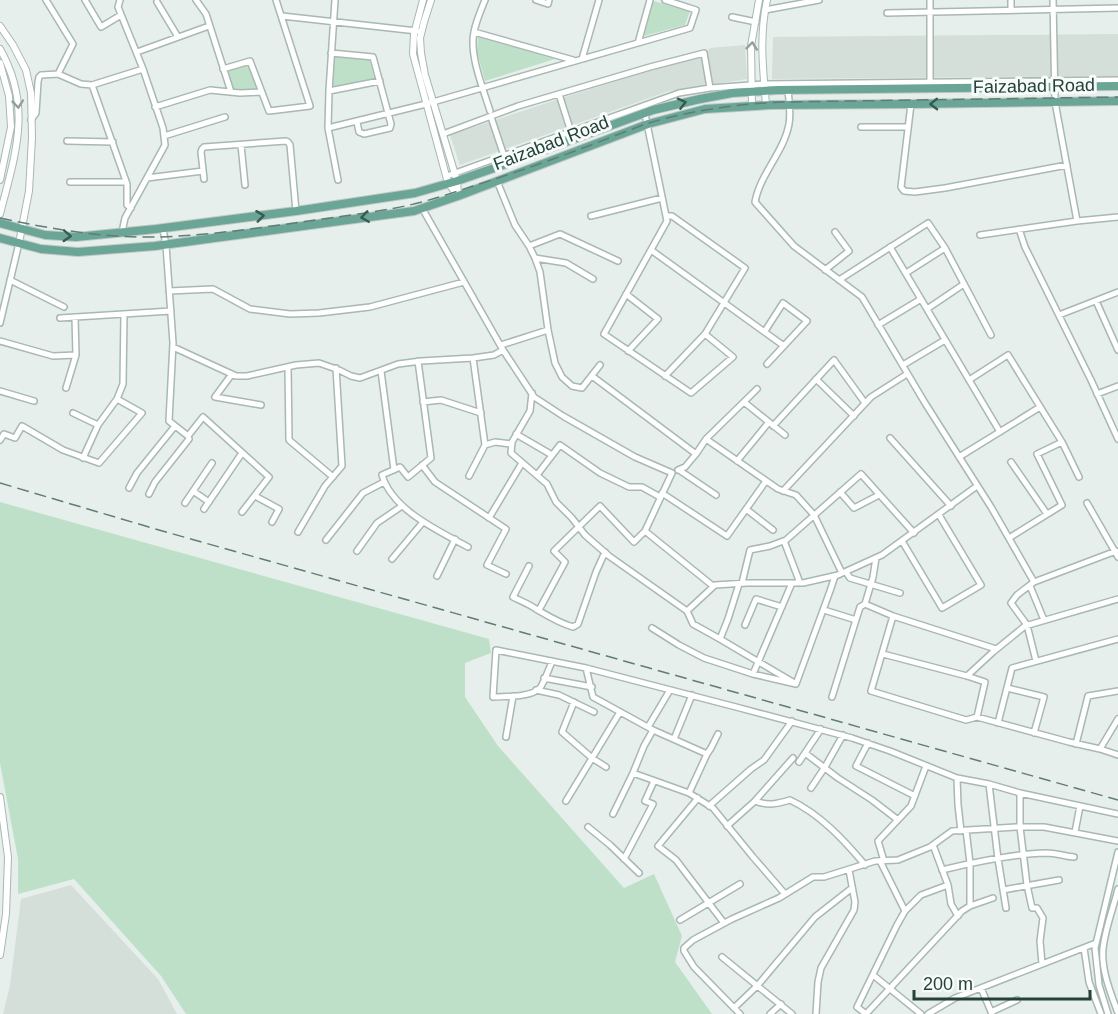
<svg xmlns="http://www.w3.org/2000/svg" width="1118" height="1014" viewBox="0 0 1118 1014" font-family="Arial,sans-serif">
<rect width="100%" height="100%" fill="#e6efeb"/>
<path fill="#d4dfda" d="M1118,34v42l-346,3 1,-42z
M745,45l2,34 -78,12 -209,74 -10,-30 112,-37 116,-36 23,-5 9,-9z
M71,885l87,94 19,35h-174l7,-29 11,-86z"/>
<path fill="#bfe0c8" d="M653,1l37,10 -5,14 -41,11z
M478,37l77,22 -70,22 -8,-29z
M332,55l37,3 6,22 -44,8z
M249,62l10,29h-26l-7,-21z
M0,502l489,137 2,14 -26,10v34l33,49 126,142 30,-14 28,62 -7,26 37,52h-526l-25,-38 -87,-97 -56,15v-35l-18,-96z"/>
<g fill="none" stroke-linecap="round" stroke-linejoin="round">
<g stroke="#a8b8b2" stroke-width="8">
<path id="minor" d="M46,0l27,44 -15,30
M85,0l16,27 20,-12
M120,0l-2,7 25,62 20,59 2,17 -40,73 -3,14
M196,0l10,14 25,78
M335,0l-6,91 -1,37 10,52
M485,0c-4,10 -9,21 -11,32 -5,23 9,56 16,79
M536,0l12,4 1,-4
M930,0v85
M1011,0v10
M1053,0l2,102 22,119 41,-4
M157,2l21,35
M765,10l54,-10
M887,13l231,-5
M282,16l135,15
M732,17l24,5
M474,32l99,28
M638,43l12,-43
M137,52l72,-26
M331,53l42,4 18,67 -1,4 -26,6 -5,-2 -2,-10
M582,59l17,-59
M223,69l27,-8 19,50 41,-5 -34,-106
M92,85l35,99v21l4,3
M788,90c1,11 3,24 1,34 -5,28 -29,50 -34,78l39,44 68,51 63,106 66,104 43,75
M329,91l51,-10
M559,94l12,38
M911,104l-10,83 3,4 11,1 30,-4 122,-23
M155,107l55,-17 30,3 22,-1
M645,114l22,107 -63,113 87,59 42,-36 -28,-23
M491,117l13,39
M31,120l5,-7 2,-31 1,-5 2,-2 17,-1 23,10 11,1 51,-16
M861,127h47
M328,128l98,-24 264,-76 6,-18 -31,-10
M443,134l75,-28 132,-39 54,-14 6,35
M164,136l61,-19
M67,141l46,1
M241,145l4,40
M447,176l232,-83 31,-5 54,-4 354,-4
M147,178l56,-7
M204,179l-3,-27 1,-3 2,-2 82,-6 2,1 2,3 6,66
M497,181l18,44 14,21 6,12 5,14 8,58 7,33 7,14 10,9 10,2 18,-23
M70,182h56
M422,208l81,142 31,47 29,19 72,41 37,16 -27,58 -11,11 -34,-36 -46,45 11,11 -26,48
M591,216l71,-18
M163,229l3,16 7,98 -4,78 19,15 15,-19 66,60 -27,35
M1019,229l6,18 66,133 27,59
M980,235l97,-14
M529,246l31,-12 58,27
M890,247l110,185
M651,250l133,96
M535,258l31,5 27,16
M825,270l24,-19 -14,-19
M906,273l39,-25
M10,280l54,27
M839,280l89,-57 17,25 46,87
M169,291l44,-2 37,20 40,5 29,-1 51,-6 94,-25
M626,294l32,25 -30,32
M1096,301l22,49
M927,309l37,-25
M1059,315l59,-23
M60,318l111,-7
M0,323l19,-80
M878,325l43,-26
M765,331l18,-28 24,18 -40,43
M0,341l53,15 23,-1
M501,345l47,-15
M173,347l63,29h11l49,-11 23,-2 20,7 12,6 9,2 38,-14 23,-3 52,-3 21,-3 9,-5
M473,358l12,87
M418,361l13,97 -23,19 -8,-10 -18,8c10,35 57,56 86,72
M903,365l42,-25
M288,367l1,73 44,37
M381,371l13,99
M232,374l-17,23 46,8
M592,376l104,78 10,-15 51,-50
M665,376l40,-42 40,-66 -73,-52h-6
M816,379l38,37
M969,380l39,-25 54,87 17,35
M66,388l10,-33 -1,-38
M0,391l34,10
M532,393l-2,18 -18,31 -1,11 36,31 9,18 16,16 13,17 24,21 78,55 6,13 27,15 76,45
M1097,394l21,-8
M423,402l18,-2 40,13
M744,402l41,33
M73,413l25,12
M773,426l61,-66 31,43
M516,434l36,21
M890,438l61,68
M706,439l72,50 18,6 18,20 28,58
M0,440l4,-6 11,4 7,-12 41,24 36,13 43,-50 -25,-14
M959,457l81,-50
M83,458l15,-33 19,-26 6,-15 1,-70
M737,461l32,-39
M1011,462l36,52
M422,465l13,17 71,47 -19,36 19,9
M678,470l7,-3 11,-13
M679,470l37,25
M537,475l23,-30 40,28 29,14h13l18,10
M469,476l16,-31 10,-3 16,2
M129,488l8,-15 38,-47
M193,491l16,11
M783,491l88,-94 36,-23
M840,492l14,16 25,-13
M662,493l65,43 39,-55
M149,494l6,-12 34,-43 -1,-3
M255,496l24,13 -7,13
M185,503l27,-40
M1087,503l31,54
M204,509l38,-56
M746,509l27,21
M489,518l33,-55
M645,531l68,55
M298,532l27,-46 17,-20 -6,-98
M1009,538l53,-33 -25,-51 25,-12
M326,540l37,-47 21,-11
M784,541l16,42
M902,541l40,67 39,-23 -42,-70
M357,551l20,-28 25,-17
M392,559l31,-37
M529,566l-16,31c8,4 16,7 23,12 12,7 23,14 37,18l5,-3 18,-52 9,-20
M846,572l4,6 50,15
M437,576l18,-37
M742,583l8,-33 20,-4 16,-6 75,-66 53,59
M1030,586l14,34
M865,604l28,12 103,33
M824,610l32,10
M687,611l28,-26 32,-2h56l35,-8 44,-20 95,-69
M893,616l-22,75 95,29 11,-3 92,25 31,7
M745,625l11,-26 26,8
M652,628l27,17 25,13 49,16 39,-91
M720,639l8,-20 11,-35
M883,654l84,22 18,6 -8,35
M1036,661l-9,-36 -16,-22 6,-8 17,-13 82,-31
M552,662c-3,6 -8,21 -12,26 -10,10 -35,8 -47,9l3,-47 90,18 150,39 116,31 38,13 67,27 32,6 31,9 98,21
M586,668l7,29 60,33 54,24
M753,674l43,10 34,-93 5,-15
M967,676l26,-24 32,-26 93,-27
M544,678l48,9
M1007,688l37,9 -10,36
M536,690l23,5 35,17
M832,697l28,-90 5,-3 8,-27 3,-19
M574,702l-12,30 30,26 14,9
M1118,719l-18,30 18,6
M998,723l14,-55 106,-29
M648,727l22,-37
M506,737l7,-41
M674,739l18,-44
M868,743l-12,23 59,30
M1076,744l12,-48 30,-5
M805,753l33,25 34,22 26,20
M799,762l22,-33
M633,773l56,20 24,15 40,49 32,37
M957,778l1,27 3,26
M989,784l9,75 8,49
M811,788l14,-21 18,-32
M689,793l18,-39 4,-6 7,-14
M1020,793v34l7,58 5,23h5l6,10 -3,23 2,23
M698,798l-40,48 18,14 48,63
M566,801l54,-89
M755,801l38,-43
M709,806l42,-37 13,-9 28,-39
M613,814l20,-41 11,-27 9,-16
M727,826l28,-25c13,5 22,3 35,-1 30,14 54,40 75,65
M588,827l22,18 29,28
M966,830l4,33v43
M1075,832l5,-26
M933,845l15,40 3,19 7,12
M624,859l29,-55 -8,-3 9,-20
M880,861l25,50
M884,861l-6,-20 33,-35 15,-40
M942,870c33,-8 70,-16 104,-17 9,0 19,3 28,4
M1118,889c-5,20 -13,40 -15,60 -2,21 8,45 15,64
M1003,890l56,-10
M680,920l60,-36
M1084,948l5,34 12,32
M722,957l70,57
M873,975l48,39
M981,988l11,26
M734,1008l24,-23 57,-68 37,-29
M991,1012l26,-12
M740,1014l-46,-47 -10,-16v-3l9,-8 39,-21 47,-21 34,-21h11l51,-16 23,-1 32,-13 22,-16 64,-4h28l74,14
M770,1014l11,-10
M816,1014l2,-32 3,-14 33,-58 1,-8 -6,-32
M866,1014l96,-103 8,-5 23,-8
M866,1014l-9,-7 40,-82 8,-14 16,-16 27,-10
M928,1014l27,-16 141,-55
M1108,1014l-9,-29 -4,-37 23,-96"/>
</g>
<g stroke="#a8b8b2" stroke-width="8">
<path id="tertiary" d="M423,0l-9,34 -1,20 35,129 10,13
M431,0l-7,22 -4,16 1,15 4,22 32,106 1,13
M0,26l13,19 13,25 5,23 1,45 -3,53 -10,52
M0,49c33,58 15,106 0,165
M0,63l9,33 2,31 -11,53
M766,105c-3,-37 -7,-68 1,-105
M752,106l-1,-60 8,-46
M0,797l8,60 -2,57 -6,41"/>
</g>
<g stroke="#c2cac8" stroke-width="10">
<path id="primary" d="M0,223l45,12 31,2 80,-8 140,-18 119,-18 42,-12 46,-16 150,-55 47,-11 32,-6 46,-3 340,-4
M0,238l41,11 37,3 77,-6 259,-35 44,-15 190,-72 57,-15 65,-4 141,-1 207,-3"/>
</g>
<use href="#minor" stroke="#fff" stroke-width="5"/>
<use href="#tertiary" stroke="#fff" stroke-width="6"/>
<use href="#primary" stroke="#6aa596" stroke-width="8"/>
<path stroke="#5f7d75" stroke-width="1.5" stroke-dasharray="12 6" stroke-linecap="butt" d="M0,218c46,10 92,18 139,19 53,1 110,-8 163,-15 34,-5 69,-9 103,-16 24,-5 50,-14 74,-22 39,-12 77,-26 115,-40 18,-7 37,-15 55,-21 44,-13 89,-19 134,-21l335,-5
M0,483l159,47 959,270"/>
</g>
<defs><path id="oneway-chevron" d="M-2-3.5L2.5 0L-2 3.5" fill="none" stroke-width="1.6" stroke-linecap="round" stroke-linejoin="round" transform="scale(1.5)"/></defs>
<g stroke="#92a09c">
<use href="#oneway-chevron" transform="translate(752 46) rotate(-84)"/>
<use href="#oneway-chevron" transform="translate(18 104) rotate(84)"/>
</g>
<g stroke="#365b51">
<use href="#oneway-chevron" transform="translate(682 103) rotate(-14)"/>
<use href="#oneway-chevron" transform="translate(934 104) rotate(179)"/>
<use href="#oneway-chevron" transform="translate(260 216) rotate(-7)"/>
<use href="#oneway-chevron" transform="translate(365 217) rotate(172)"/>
<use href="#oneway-chevron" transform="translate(67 236) rotate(3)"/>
</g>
<g text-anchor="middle" stroke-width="6" stroke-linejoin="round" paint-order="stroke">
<g font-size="18" fill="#24423a" stroke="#f7fbf9">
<text transform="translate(1034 86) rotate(-1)" y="6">Faizabad Road</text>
<text transform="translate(551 143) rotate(-21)" y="6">Faizabad Road</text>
</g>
</g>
<path d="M914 990v9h176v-9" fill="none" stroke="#24423a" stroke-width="3"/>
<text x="923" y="990" font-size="18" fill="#24423a" stroke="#f7fbf9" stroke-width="4.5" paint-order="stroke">200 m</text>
</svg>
